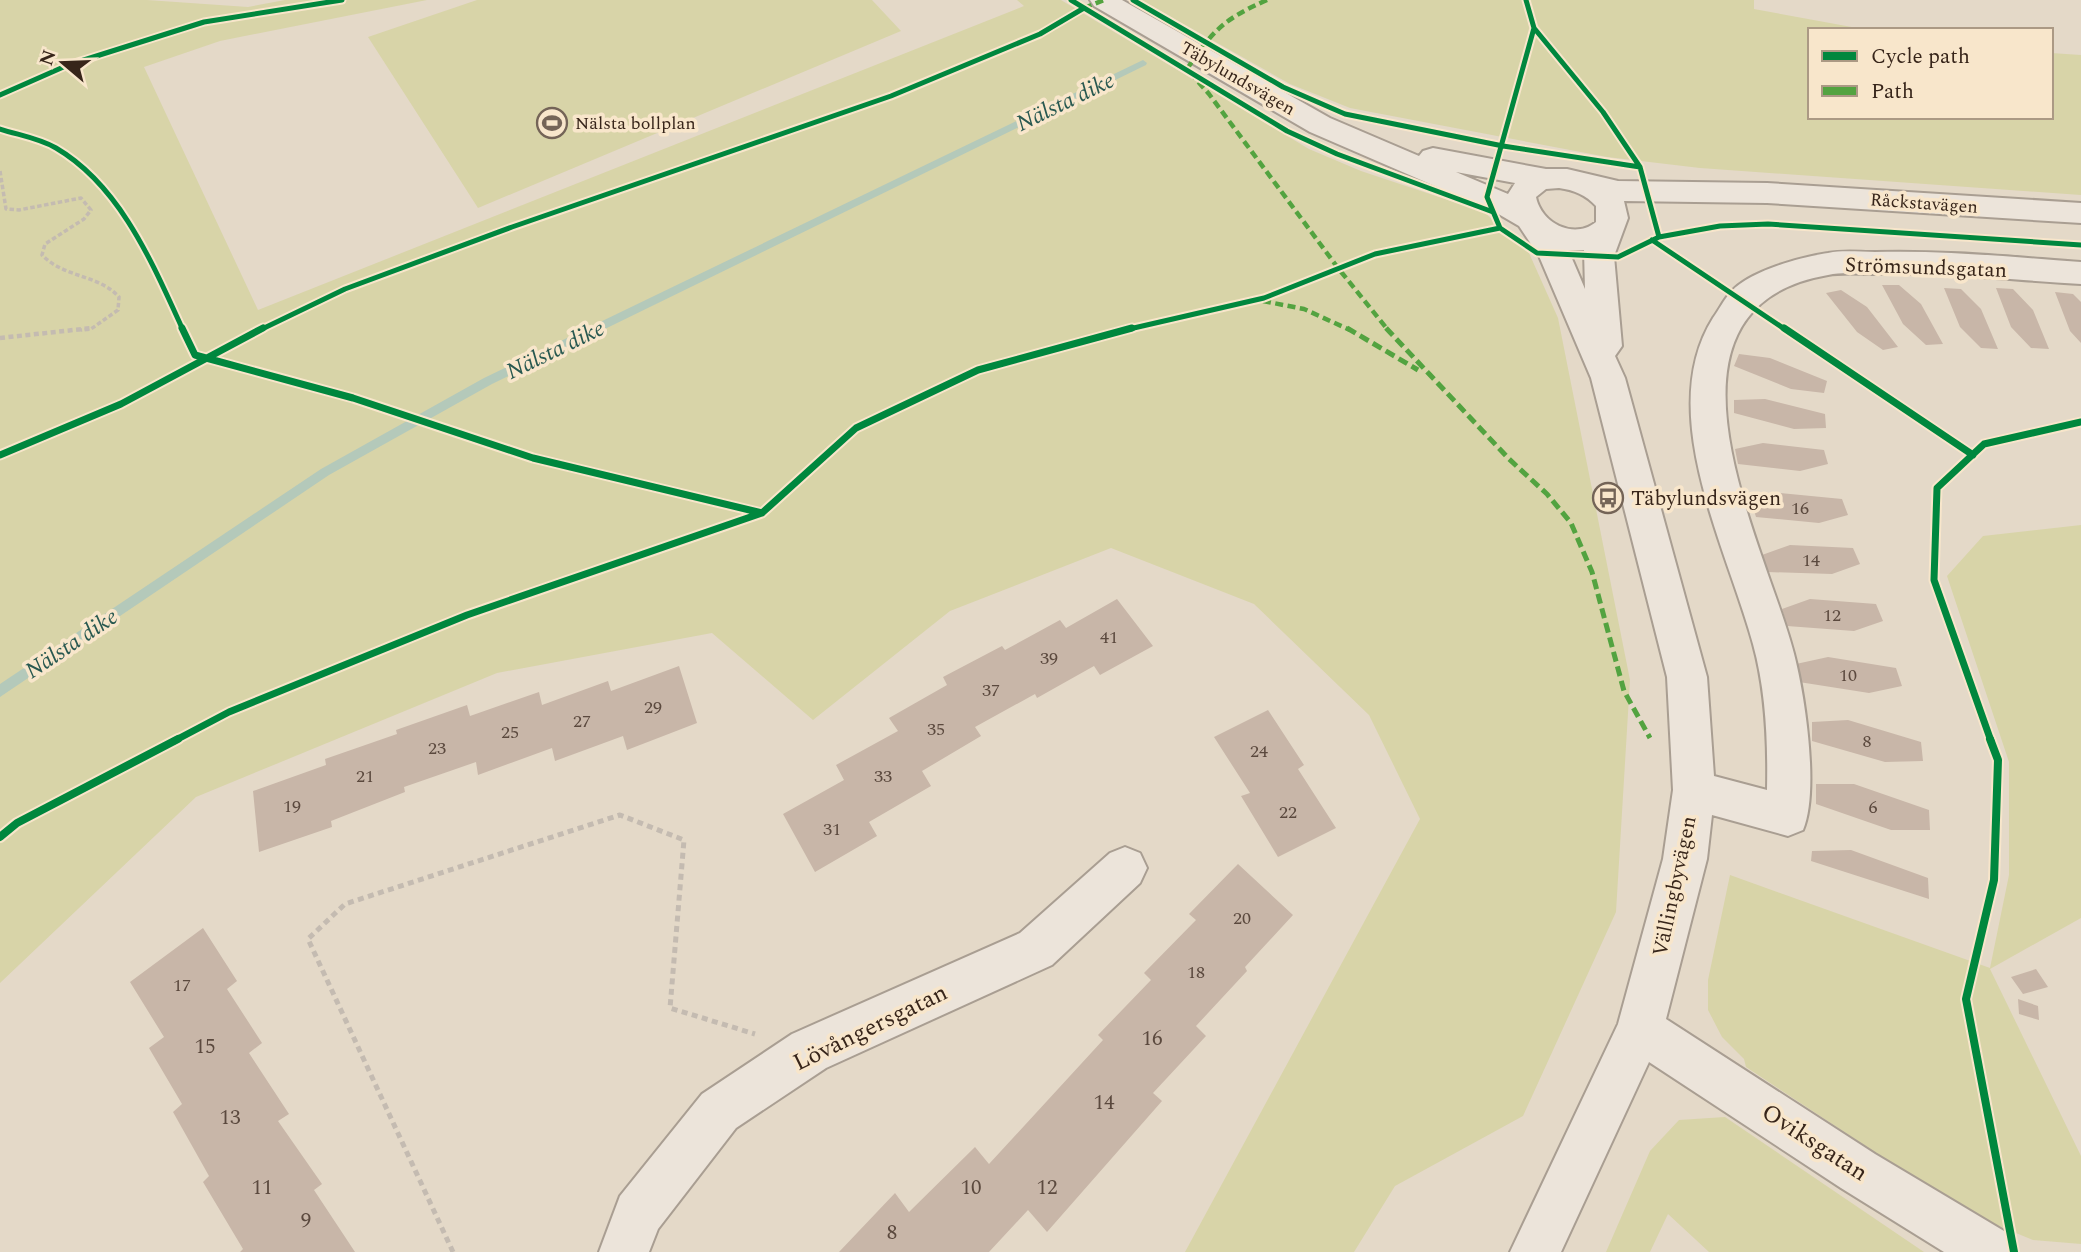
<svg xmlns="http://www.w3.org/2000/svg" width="2081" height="1252" viewBox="0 0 2081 1252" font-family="Spectral,serif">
<rect width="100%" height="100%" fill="#e4d9c8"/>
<path fill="#d8d4a8" d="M0,0h147l101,7 37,-7h142l-207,41 -76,26 114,243 766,-304 -7,-6h44l248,149 52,22 123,41 45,41 29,65 72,362 -14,232 -93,204 -128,70 -41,66h-169l235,-433 -51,-104 -115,-111 -143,-56 -161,63 -137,109 -101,-87 -215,40 -301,124 -196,186z
M477,0h395l29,31 -423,177 -110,-171z
M1141,0h613v9l114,21h-58v87h241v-64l30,2v140l-381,-27 -93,-11 -257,-49 -60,-24z
M2081,525v393l-91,51 91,187v88l-48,-4 -66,-27 -221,-146 -2,-8 -22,-22 -14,-27v-30l22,-105 260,93 19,-93v-113l-62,-186 36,-40z
M1725,1117l199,135h-215l-41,-38 -18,38h-44l44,-101 29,-31z"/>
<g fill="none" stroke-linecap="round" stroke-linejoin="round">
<path fill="#b4c9ba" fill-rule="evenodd" d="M1143,60l4,3 -1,2 -654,319 -163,91 -329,222v-13l321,-215 163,-91z"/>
</g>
<path fill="#c8b6a8" d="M1882,285h17l22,19 22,40 -17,1 -23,-21z
M1944,288l17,1 20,20 17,40 -17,-1 -21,-21z
M1996,288l17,1 20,21 16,39 -18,-1 -20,-21z
M1841,290l26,17 31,40 -15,3 -26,-18 -31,-39z
M2055,292l18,2 8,8v41l-11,-12z
M1739,354l31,4 57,23 -3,12 -33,-4 -57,-23z
M1765,399l60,15 1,14 -32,1 -60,-16v-13z
M1763,443l61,7 4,14 -28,7 -62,-7 -3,-15z
M1780,493l62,6 6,16 -29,8 -63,-6 -5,-16z
M1790,545l63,3 7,16 -28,10 -64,-2 -6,-17z
M1117,599l36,47 -53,29 -6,-9 -57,32 -2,-4 -60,33 6,9 -59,35 9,15 -62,36 8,14 -62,36 -32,-58 61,-34 -8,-15 62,-34 -9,-13 58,-33 -4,-8 59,-31 3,4 55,-30 6,8z
M1810,599l66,5 7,17 -29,10 -67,-5 -5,-17z
M1828,657l68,11 6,18 -33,7 -70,-11 -3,-18z
M679,666l18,57 -70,27 -4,-14 -68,25 -3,-13 -74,27 -2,-13 -72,25 1,5 -74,29 1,6 -73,25 -6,-61 73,-26 -1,-6 72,-25 -1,-4 71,-25 3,11 69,-24 3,13 66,-24 3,10z
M1268,710l36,55 -6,4 38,59 -58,29 -37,-61 9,-3 -36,-56z
M1848,720l73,22 2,19 -38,1 -73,-21v-19z
M1816,784h38l75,26 1,20h-39l-75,-26z
M1851,850l77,28 1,21 -118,-38 1,-10z
M1238,864l55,51 -48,52 2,4 -51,55 10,10 -53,57 9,8 -115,131 -19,-22 -39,42h-150l56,-59 14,19 66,-65 14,17 114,-124 -5,-5 53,-55 -7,-7 52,-53 -7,-6z
M203,928l34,53 -10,8 35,54 -13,10 40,61 -11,7 44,63 -8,6 41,62h-115l3,-3 -40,-67 6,-6 -36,-64 9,-8 -33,-56 15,-11 -34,-55z
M2036,969l12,18 -25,7 -12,-17z
M2018,999l20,7 1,14 -20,-6z"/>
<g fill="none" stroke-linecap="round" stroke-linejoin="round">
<g stroke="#a99e92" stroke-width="4">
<path id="minor" d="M1090,0h32l208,118 89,38 4,-5 10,-3 113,21h21l51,12 149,2 314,20v20l-314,-20 -143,-2 4,17 -14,38 8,90 -7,10 10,22 82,299 7,99 53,14c1,-49 -1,-99 -14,-146 -26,-96 -99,-232 -40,-326 6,-8 11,-19 18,-26 18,-21 70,-35 97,-39 15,-3 31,-1 47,-1 69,-2 137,5 206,10v22c-69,-4 -137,-12 -206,-10 -15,0 -32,-2 -47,1 -186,32 -68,260 -37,368 13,43 29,147 12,187l-15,6 -76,-21 -5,44 -41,160 209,135 134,80 7,18h-72l-103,-64 -192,-126 -88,190h-51l108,-228 45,-165 10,-69 -6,-113 -76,-299 -52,-122 -20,-30 -24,-14 -185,-80 -216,-126zM1456,172l59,11 -7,11zM1559,188c15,2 27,7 37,18v16c-22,18 -55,1 -60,-25l10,-8zM1567,250h17l1,39 -15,-35z
M1125,847l15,6 7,15 -7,15 -88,82 -226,103 -90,60 -78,101 -9,23h-50l21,-56 82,-102 90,-60 228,-101 90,-80z"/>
</g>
<path stroke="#c4bbb1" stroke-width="3.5" stroke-dasharray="4.5 2.5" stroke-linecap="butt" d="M0,171l6,38 13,1 62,-12 10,12 -7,9 -39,25 -3,11c22,23 56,19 77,42l-1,13 -27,19 -10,1"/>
<path stroke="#c4bbb1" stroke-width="4.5" stroke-dasharray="5 3.5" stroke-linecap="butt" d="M0,338l92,-10"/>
<path stroke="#c4bbb1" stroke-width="5" stroke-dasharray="6 4.5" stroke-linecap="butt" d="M453,1252l-145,-313 37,-35 275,-89 64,25 -14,168 85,26"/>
<use href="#minor" fill="#ece4da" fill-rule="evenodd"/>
<path stroke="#53a340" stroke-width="4.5" stroke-dasharray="8 4.5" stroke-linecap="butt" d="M1267,0c-43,19 -54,30 -80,69l22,25 129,174 50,62
M1084,8l20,-8
M1263,301l41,8 46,21"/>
<path stroke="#53a340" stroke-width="5" stroke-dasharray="10 5" stroke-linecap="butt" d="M1347,328l71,42
M1386,328l123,131 38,35 24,29 21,49 32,119 26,47"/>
<g stroke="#f8e6cb" stroke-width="9">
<path id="cycleway-far2" d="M1071,0l216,131 50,23 156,58
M1133,0l150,87 62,27 158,32 137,21 19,70
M1534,28l69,84 37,55
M0,95l68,-30 136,-43 138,-22
M0,129c18,6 39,9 56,19 65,38 97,117 127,182
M1500,228l37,25 81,4 41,-20 61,-11 48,-2 313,21
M1652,240l134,90
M260,330l85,-41 167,-62 379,-131 149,-62 44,-26
M1125,330l139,-32 111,-44 125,-26 -13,-31 47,-169 -8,-28"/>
</g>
<g stroke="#f8e6cb" stroke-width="11">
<path id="cycleway-far1" d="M182,328l13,27 158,43 180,60 229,55
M1784,328l189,127
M0,455l121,-51 142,-76
M174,741l55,-29 238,-97 295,-102 94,-85 122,-58 154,-42
M1991,741l-57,-161 3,-92 47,-44 97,-22"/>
</g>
<g stroke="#f8e6cb" stroke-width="12">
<path id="cycleway" d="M1990,739l8,21 -4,120 -28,119 48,253
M0,837l17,-14 161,-84"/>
</g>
<use href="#cycleway-far2" stroke="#00873e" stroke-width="5"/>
<use href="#cycleway-far1" stroke="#00873e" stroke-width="7"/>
<use href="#cycleway" stroke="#00873e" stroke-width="8"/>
</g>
<defs>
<g id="stadium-ring" transform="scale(1.575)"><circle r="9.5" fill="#f8e6cb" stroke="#746457" stroke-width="1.5"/><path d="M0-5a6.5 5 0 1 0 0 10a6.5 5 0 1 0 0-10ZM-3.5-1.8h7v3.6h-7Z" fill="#746457"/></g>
<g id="bus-ring" transform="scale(1.575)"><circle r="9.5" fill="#f8e6cb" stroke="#746457" stroke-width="1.5"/><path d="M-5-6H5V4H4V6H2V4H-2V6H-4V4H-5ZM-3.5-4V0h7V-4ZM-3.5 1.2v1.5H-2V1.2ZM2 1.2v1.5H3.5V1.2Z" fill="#746457"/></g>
</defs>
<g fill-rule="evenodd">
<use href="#stadium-ring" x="552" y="123"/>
<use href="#bus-ring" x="1608" y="498"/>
</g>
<g text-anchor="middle" stroke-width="7" stroke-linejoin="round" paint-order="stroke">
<g font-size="18" fill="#37251a" stroke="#f8e6cb">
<text transform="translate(1238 78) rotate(30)" y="6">Täbylundsvägen</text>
<text transform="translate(1924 203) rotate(4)" y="6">Råckstavägen</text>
</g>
<g font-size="18" fill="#37251a" stroke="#f8e6cb" text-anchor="start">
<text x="575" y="129">Nälsta bollplan</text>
</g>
<g font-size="18" fill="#5b493e">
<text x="1800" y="514">16</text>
<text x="1811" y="566">14</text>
<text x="1832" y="621">12</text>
<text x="1109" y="643">41</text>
<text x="1049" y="664">39</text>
<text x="1848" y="681">10</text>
<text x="991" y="696">37</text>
<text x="653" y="713">29</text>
<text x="582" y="727">27</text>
<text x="936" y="735">35</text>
<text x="510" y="738">25</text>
<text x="1867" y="747">8</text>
<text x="437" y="754">23</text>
<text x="1259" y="757">24</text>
<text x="365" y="782">21</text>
<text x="883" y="782">33</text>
<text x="292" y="812">19</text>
<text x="1873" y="813">6</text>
<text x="1288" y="818">22</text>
<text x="832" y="835">31</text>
<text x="1242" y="924">20</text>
<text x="1196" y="978">18</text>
<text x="182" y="991">17</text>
</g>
<g font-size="21" fill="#37251a" stroke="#f8e6cb">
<text transform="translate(1926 267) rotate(2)" y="7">Strömsundsgatan</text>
<text transform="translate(1674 886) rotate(-78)" y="7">Vällingbyvägen</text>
</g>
<g font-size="21" fill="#37251a" stroke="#f8e6cb" text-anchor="start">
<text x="1631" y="505">Täbylundsvägen</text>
</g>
<g font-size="21" fill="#5b493e">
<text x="1152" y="1045">16</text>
<text x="205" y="1053">15</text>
<text x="1104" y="1109">14</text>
<text x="230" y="1124">13</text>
<text x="262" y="1194">11</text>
<text x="971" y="1194">10</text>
<text x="1047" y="1194">12</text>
<text x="306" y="1227">9</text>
<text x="892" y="1239">8</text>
</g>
<g font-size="23" font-style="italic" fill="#285850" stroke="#f8e6cb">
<text transform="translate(1065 101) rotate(-26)" y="8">Nälsta dike</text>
<text transform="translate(555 349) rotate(-26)" y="8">Nälsta dike</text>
<text transform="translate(71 643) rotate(-34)" y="8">Nälsta dike</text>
</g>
<g font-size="24" fill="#37251a" stroke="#f8e6cb">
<text transform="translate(870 1027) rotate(-26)" y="8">Lövångersgatan</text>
<text transform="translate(1815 1142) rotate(33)" y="8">Oviksgatan</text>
</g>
</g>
<rect x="1808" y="28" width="245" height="91" fill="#f8e6cb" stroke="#ab9984" stroke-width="2"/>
<rect x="1822" y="51" width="35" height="10" fill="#00873e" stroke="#ab9984" stroke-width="2"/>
<text x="1871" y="63" font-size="21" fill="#37251a">Cycle path</text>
<rect x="1822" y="86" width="35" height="10" fill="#53a340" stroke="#ab9984" stroke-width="2"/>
<text x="1871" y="98" font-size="21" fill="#37251a">Path</text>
<g transform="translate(63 63) rotate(289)" stroke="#f8e6cb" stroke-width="5" paint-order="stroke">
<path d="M0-5L12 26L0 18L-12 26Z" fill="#37251a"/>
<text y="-10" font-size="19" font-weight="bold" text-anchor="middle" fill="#37251a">N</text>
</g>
</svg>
